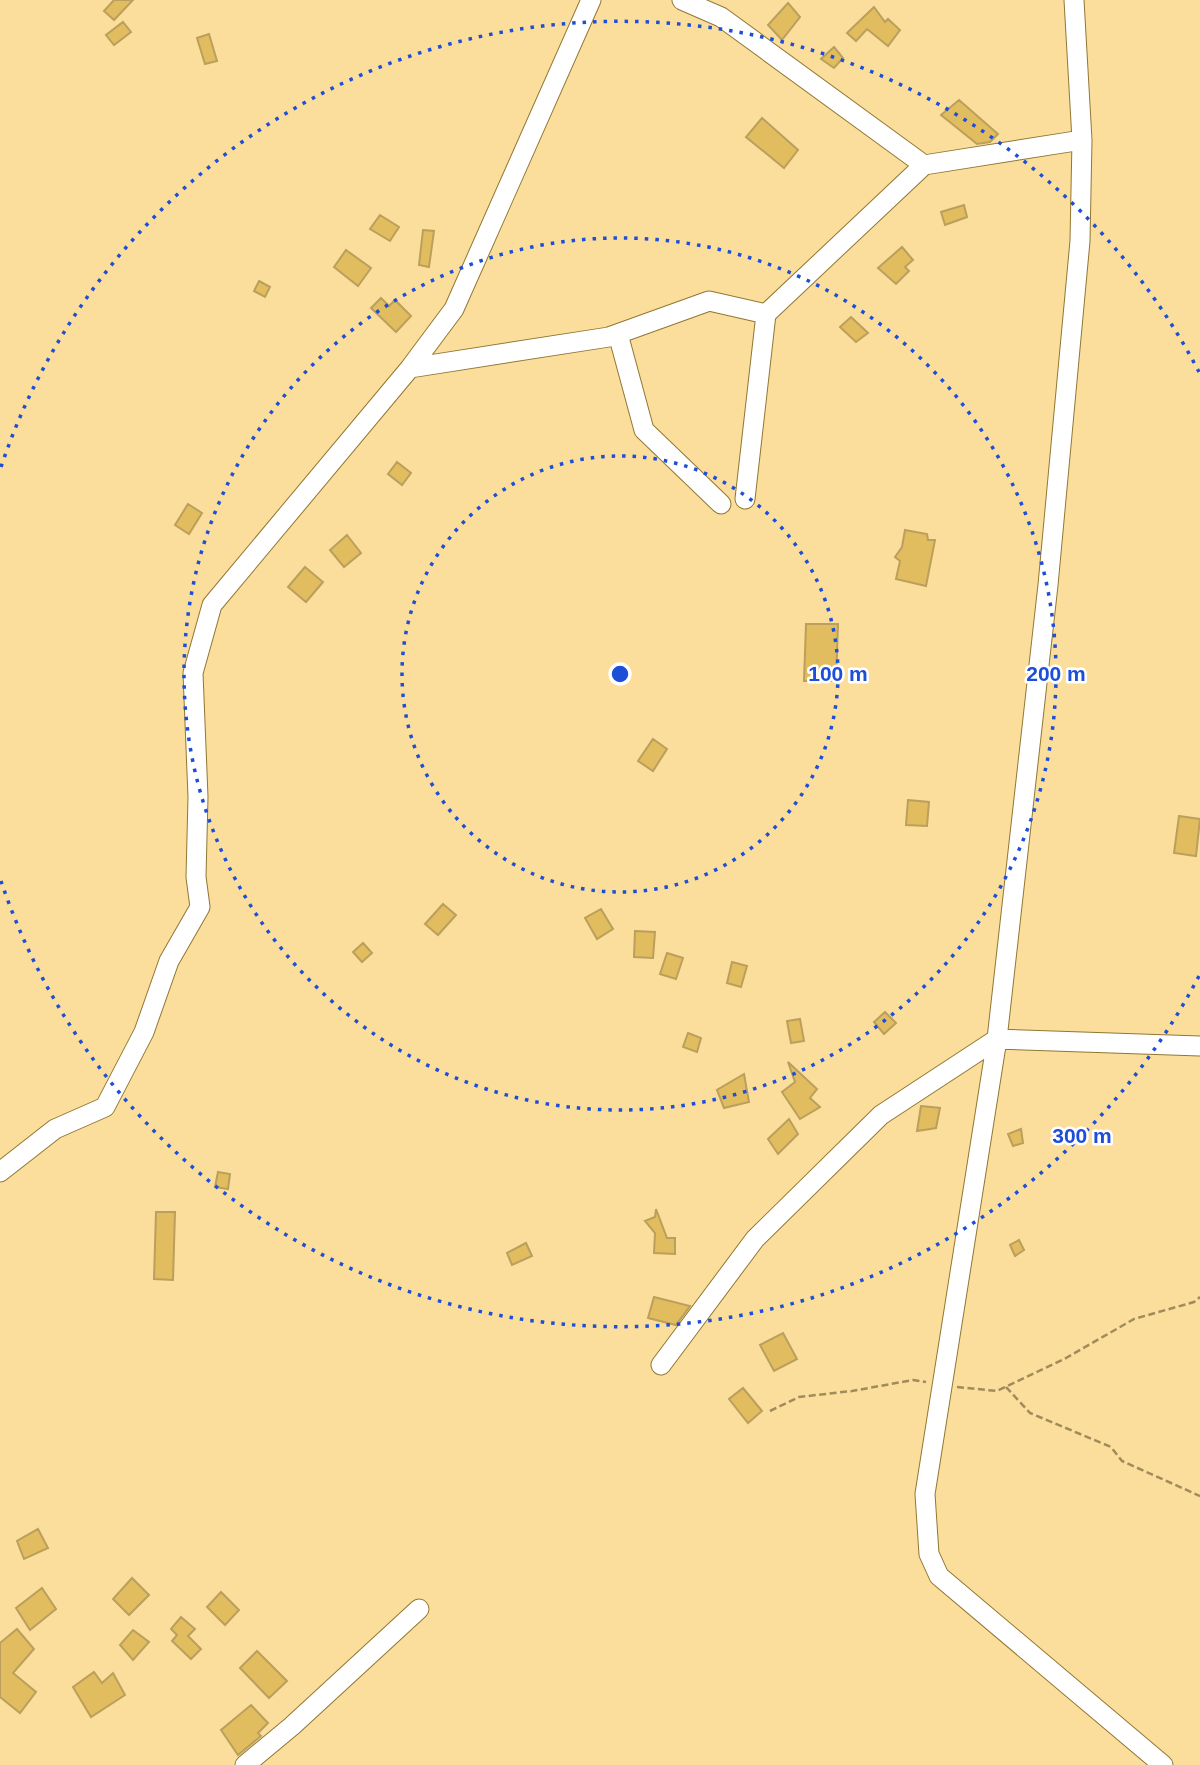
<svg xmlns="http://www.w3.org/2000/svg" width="1200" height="1765" viewBox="0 0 1200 1765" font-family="Helvetica,sans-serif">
<rect width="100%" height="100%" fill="#fbde9b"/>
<path fill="#e2bd5f" stroke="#ba9f5d" stroke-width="2" d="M114,0h19l-19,20 -10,-9z
M788,3l12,14 -18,23 -14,-15z
M874,7l11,15 3,-3 12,11 -12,16 -21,-17 -11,12 -9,-8z
M123,22l8,10 -17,13 -8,-10z
M209,34l8,27 -12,3 -8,-26z
M834,47l9,11 -9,10 -13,-9z
M959,100l39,34 -8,8 -13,2 -36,-29z
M762,118l36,32 -14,18 -38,-31z
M964,205l3,12 -22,8 -4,-13z
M380,215l19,12 -9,14 -20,-12z
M423,230l11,1 -5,36 -10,-2z
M902,247l11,13 -8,7 4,4 -13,13 -18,-16z
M346,250l25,18 -13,18 -24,-19z
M259,281l11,6 -5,10 -11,-6z
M381,298l8,8 6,-6 16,16 -15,16 -25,-24z
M851,317l17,16 -12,9 -16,-15z
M397,462l14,11 -9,12 -14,-11z
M188,504l14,9 -13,21 -14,-9z
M905,530l22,4 1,6h7l-9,46 -30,-7 4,-18 -5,-4 7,-10z
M347,535l14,18 -17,14 -14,-17z
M305,567l18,15 -17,20 -18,-15z
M806,624h32l-2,57h-32z
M653,739l14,10 -14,22 -15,-10z
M908,800l21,2 -2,24 -21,-1z
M1179,816l21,3 -4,37 -22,-3z
M443,904l13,11 -18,20 -13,-11z
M601,909l12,20 -16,10 -12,-21z
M635,931l20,1 -2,26 -19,-1z
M363,943l9,10 -10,9 -9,-10z
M667,953l16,5 -7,21 -16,-5z
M732,962l15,4 -6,21 -14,-4z
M885,1012l11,11 -12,11 -10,-12z
M800,1019l4,22 -13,2 -4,-22z
M688,1033l13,5 -4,14 -14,-5z
M788,1062l29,27 -7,9 10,9 -20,12 -18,-27 13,-10z
M744,1074l5,28 -25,6 -7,-18z
M921,1106l19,2 -4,20 -19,3z
M789,1119l9,15 -20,20 -10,-15z
M1021,1129l2,14 -10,3 -5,-12z
M218,1172l12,2 -2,15 -13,-2z
M656,1209l11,29h8v16l-21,-1 1,-20 -10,-12 10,-4z
M156,1212h19l-2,68 -19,-1z
M1019,1240l5,10 -9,6 -5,-11z
M526,1243l6,13 -20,9 -5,-12z
M654,1297l36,9 -14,19 -28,-7z
M783,1333l14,26 -23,12 -14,-26z
M743,1388l19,23 -14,12 -19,-24z
M38,1529l10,19 -24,11 -7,-18z
M132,1578l17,17 -20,20 -16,-16z
M42,1588l14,21 -26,21 -14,-22z
M221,1592l18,18 -14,15 -18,-18z
M181,1617l14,12 -7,7 13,13 -10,10 -19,-18 5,-6 -6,-6z
M17,1629l17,20 -21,24 23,19 -16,21 -20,-16v-54z
M133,1630l16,12 -16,18 -13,-15z
M257,1651l30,30 -18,17 -29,-30z
M94,1672l8,11 11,-10 12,22 -34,22 -18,-30z
M251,1705l17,18 -10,10 3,3 -23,19 -17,-25z"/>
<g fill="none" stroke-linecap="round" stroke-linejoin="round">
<g stroke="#917734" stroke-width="21">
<path id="minor" d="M682,0l39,17 203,148
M1074,0l8,140 -2,101 -32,344 -51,454 -72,455 4,60 10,22 224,189
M618,334l26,96 77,74
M410,368l199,-31 100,-36 57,13
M745,499l21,-185 158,-149 158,-25
M0,1172l55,-43 50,-22 39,-75 25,-71 31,-54 -4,-30 2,-80 -5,-124 19,-68 198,-237 44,-59 137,-309
M661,1365l94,-126 126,-124 116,-76 203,7
M245,1765l47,-39 127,-117"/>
</g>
<path stroke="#a18b5c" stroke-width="2.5" stroke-dasharray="7 3.5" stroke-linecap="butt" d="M957,1387l40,4 69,-33 68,-39 60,-17 6,-5
M1006,1387l24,26 81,34 11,14 78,35
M770,1411l29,-14 53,-6 61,-11 13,2"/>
<use href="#minor" stroke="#fff" stroke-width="19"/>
</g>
<g fill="none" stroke="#1d4ed8" stroke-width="3.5" stroke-dasharray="3.5 7">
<circle cx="620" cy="674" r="218"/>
<circle cx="620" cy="674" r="436"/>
<path d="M1199 976A653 653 0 0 1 1 881M1 467A653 653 0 0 1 1199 372"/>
</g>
<circle cx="620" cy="674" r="10" fill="#1d4ed8" stroke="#fff" stroke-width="3.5"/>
<g font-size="21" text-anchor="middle" font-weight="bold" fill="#1d4ed8" stroke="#fff" stroke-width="5" stroke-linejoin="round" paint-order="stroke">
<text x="838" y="681">100 m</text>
<text x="1056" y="681">200 m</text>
<text x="1082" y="1143">300 m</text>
</g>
</svg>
